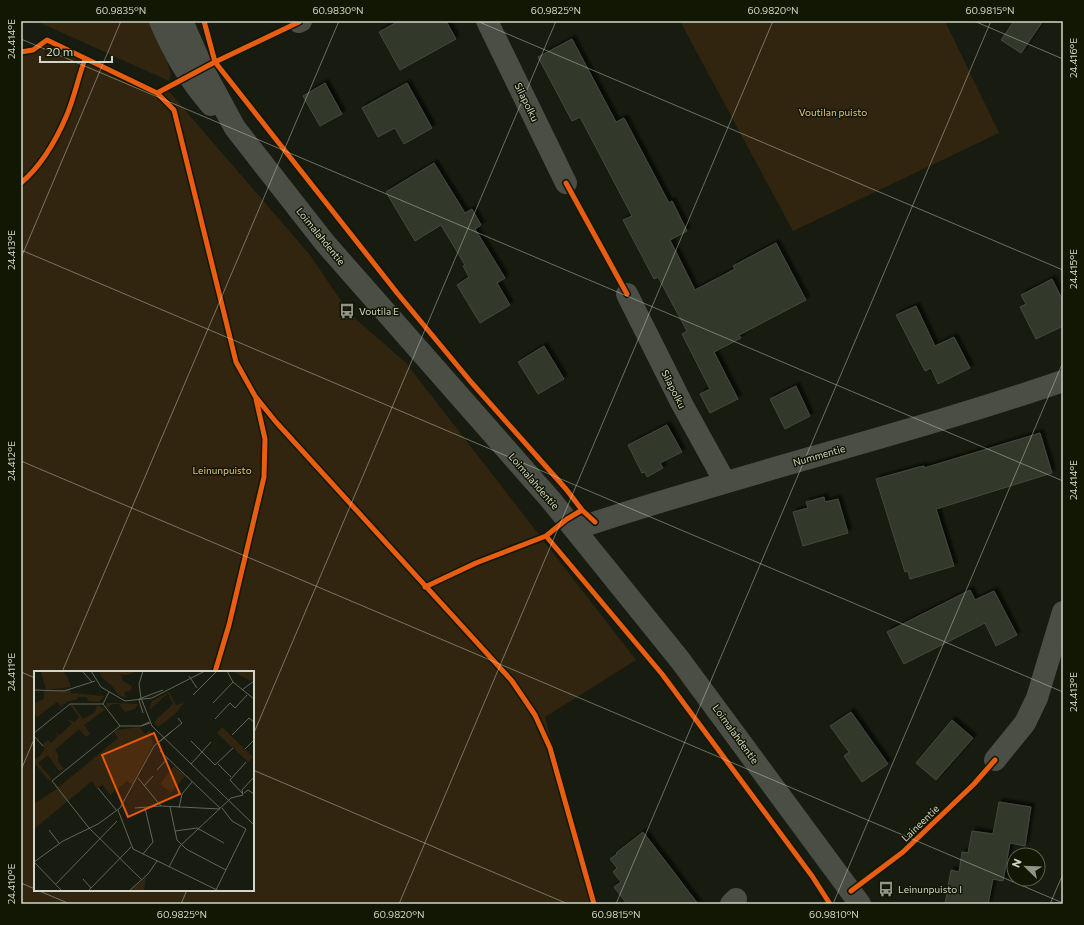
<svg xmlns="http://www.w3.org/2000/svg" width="1084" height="925" viewBox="0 0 1084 925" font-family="Commissioner,sans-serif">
<defs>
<filter id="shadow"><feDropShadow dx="3.5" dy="-3.5" stdDeviation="1" flood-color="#0009"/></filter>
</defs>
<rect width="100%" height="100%" fill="#181b10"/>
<path fill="#31250f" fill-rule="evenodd" d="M36,21h114l18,44 3,9 -2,7z
M680,21h265l54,112 -206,98z
M47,40l110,53 9,-5 144,167 29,43 18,22 49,43 230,297 -91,57 52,187h-576v-852l12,-2zM35,672h218v218h-218z"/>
<path fill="#31382c" stroke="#444940" filter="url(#shadow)" d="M399,21h47l10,18 -56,31 -21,-38z
M1014,21h29l-22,32 -20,-13z
M572,39l44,83 8,-4 45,85 3,-2 15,30 -17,9 25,50 40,-21 -2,-3 43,-23 30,57 -67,35 2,3 -27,14 24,47 -28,14 -10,-19 10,-5 -28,-55 5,-3 -29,-54 -4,2 -31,-59 9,-4 -52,-99 -8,4 -34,-64z
M325,83l17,31 -22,12 -17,-30z
M407,83l25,45 -28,16 -9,-16 -17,9 -16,-29z
M434,163l31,50 7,-4 9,16 -6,4 30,49 -8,5 13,22 -30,18 -23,-38 12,-8 -6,-11 2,-1 -24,-40 -26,16 -29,-49z
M1052,279l11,22v25l-27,13 -16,-32 6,-3 -5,-9z
M916,306l19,40 19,-9 16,31 -32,16 -7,-16 -6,3 -29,-56z
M544,346l20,33 -26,15 -20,-32z
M796,386l14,30 -25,13 -15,-30z
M667,425l15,27 -22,11 3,5 -16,9 -2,-5 -3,1 -14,-28z
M1040,433l12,40 -116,36 18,57 -44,13 -2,-8 -3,1 -29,-93 43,-12 5,-1v2z
M824,497l1,5 13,-3 10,34 -45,13 -10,-34 15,-4 -2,-6z
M970,590l5,10 19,-9 23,44 -21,11 -11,-23 -81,41 -17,-32z
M851,712l37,52 -26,18 -18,-26 5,-4 -19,-26z
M952,720l21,18 -37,42 -20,-17z
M999,802l32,5 -6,39 -15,-3 -7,38 -10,-2 -5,25h-43l6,-34 8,2 3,-20 6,1 4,-22 21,3z
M643,832l30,39 25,33h-71l-13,-17 7,-5 -8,-10 4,-4 -7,-9 7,-5 -1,-1z"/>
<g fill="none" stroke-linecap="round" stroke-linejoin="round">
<path stroke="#4b4e45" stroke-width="22" d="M160,21c14,32 28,58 51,84
M182,21l21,48 32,59 90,115 225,256 130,161 180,244
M487,21l79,162
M299,22l2,-1
M627,294l55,110 43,78
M575,529c161,-54 327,-93 488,-148
M995,760l30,-37 12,-25 26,-86
M731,904l5,-5"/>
<g stroke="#121703" stroke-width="8">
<path id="cycleway" d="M204,21l11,41 183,232 73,88 95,107 16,21 13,12
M21,52l12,-2 14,-10 110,53 17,17 62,252 19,34 21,26 236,259 23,34 15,33 44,156
M157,93l58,-31 84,-40
M21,183c19,-16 35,-43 45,-66 8,-18 12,-39 19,-58
M566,183l61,111
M546,536l116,138 150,202 18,28
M425,587l51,-24 70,-27 21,-17 15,-9
M215,672l14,-47 35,-148 1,-38 -9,-40
M851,891l52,-39 71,-68 21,-24"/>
</g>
<use href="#cycleway" stroke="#e95d12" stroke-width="5"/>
</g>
<path fill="none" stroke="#d2d6c9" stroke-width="1" stroke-opacity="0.45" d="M477,21l586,249M974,21l89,38M21,39l1042,442M21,250l1042,442M21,258l100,-237M21,461l1042,442M21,672l14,6M62,672l277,-651M253,735l303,-714M21,770l14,-33M253,770l315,134M21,883l14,6M37,890l33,14M181,904l6,-14M399,904l374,-883M616,904l375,-883M833,904l230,-542M1050,904l13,-30"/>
<defs>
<g id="bus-bare" transform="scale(1.2)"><path d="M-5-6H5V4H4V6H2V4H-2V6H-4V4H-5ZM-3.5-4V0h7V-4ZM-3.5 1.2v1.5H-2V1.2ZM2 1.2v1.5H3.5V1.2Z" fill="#919588" stroke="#121703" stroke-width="2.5" paint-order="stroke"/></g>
</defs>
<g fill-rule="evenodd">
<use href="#bus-bare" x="347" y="311"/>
<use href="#bus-bare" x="886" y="889"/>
</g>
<g text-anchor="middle" stroke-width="3" stroke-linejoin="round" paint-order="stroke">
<g font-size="10" fill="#d2d6c9" stroke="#121703">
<text transform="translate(527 102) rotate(64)" y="4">Silapolku</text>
<text transform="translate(321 236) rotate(51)" y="4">Loimalahdentie</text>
<text transform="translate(674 389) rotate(63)" y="4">Silapolku</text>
<text transform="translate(819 455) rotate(-16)" y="4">Nummentie</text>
<text transform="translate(534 481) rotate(49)" y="4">Loimalahdentie</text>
<text transform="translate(736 734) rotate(54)" y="4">Loimalahdentie</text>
<text transform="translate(920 823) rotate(-44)" y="4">Laineentie</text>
</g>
<g font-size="10" fill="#edc47c" stroke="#121703">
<text x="833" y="116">Voutilan puisto</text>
<text x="222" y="474">Leinunpuisto</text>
</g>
<g font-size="10" fill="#d2d6c9" stroke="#121703" text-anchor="start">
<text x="359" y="315">Voutila E</text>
<text x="898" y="893">Leinunpuisto I</text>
</g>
</g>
<g transform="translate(34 671)">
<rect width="220" height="220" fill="#181b10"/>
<path d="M7,0h22l5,7 3,9 -25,3zM65,0h38l-9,4 -13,-1 6,1 2,6 9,5 -1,5 -7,1 2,6 -8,-3 -5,-8 -11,-9zM198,0h21l1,8 -3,2zM37,18v4l33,3 -5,6 -11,-1 -1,-4h-10v3l-8,1 -8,5 -4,-4 -20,15 -3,-4v-10l10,-4v-8zM135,21l7,13 8,-2 -10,12 -16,12 -4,-5 19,-18 -5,-11 -19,17 3,-9zM72,32h11l21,1 -3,5 -10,3 -6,-8h-6l-6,4zM36,34h3l10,14 12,-7 2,-7 9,4 -22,16 6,9 -4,3 -7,-8 -24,21 3,4v8l6,7 -5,2 -11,-16 -10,8 14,16 -3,2 -13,-16 -2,1v-7l6,-3 5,-7 -3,-4 6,-5 3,3 7,-7 -4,-5 6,4 12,-11 -5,-5 8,3 4,-5zM105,56l6,7 5,-4 3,15 -21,40 -5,-4 -17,14 -8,-11 -5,5 -5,-8 -58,48v-25l24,-16 -5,-7 6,6 59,-49 -4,-6 3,-2zM188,56l31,30 -5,5 -31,-29zM140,95l11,10 -14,17 -11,-9zM112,206l-2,14h-14z" fill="#31250f"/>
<path fill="none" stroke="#62665a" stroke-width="1" d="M48,0l10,11M57,0l10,16 24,14 27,-3 53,-27M193,0l6,11 21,17M155,5l8,12M0,19l30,1 31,-10M208,19l12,-9M159,24l24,-24M107,27l-2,-14 4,-13M107,27l11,28 102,99M105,28l24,-9M105,29l4,13M179,32l20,-21M69,33l6,-12M181,48l15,-16 5,5 12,-13M115,51l-8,4 9,-3M107,55h-21l-68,55 37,47 53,52M0,62l36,-29h33l17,22M198,64l17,-17 5,4M0,65l9,10M157,70l24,24 18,-17M125,71l23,-19 -4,-5M211,78l9,-9M126,80l60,57M157,93l20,-22M184,93l13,13M123,99l11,-12M104,107l23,28 59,3M110,115l9,-10M64,117l19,23M210,122l4,-3 6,4M209,123l-13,-14 16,-18M136,136l7,33 9,9 40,21M101,137l26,-2M145,137l3,-14 10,-12M84,139l15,39 86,42M15,159l10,13M141,160l22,-3 27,15M109,183l10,-12 -8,-34M0,191l29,-21 35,-17 22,-16 34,-62 18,-15M0,191l28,29M135,196l11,-21 51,-48 12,-3 -1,-5 12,-13M49,208l8,9M21,214l62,-64M182,219l30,-61 -14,-8 -10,-13M54,220l43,-44M95,220l19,-17 9,-13"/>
<path fill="#e8590c" fill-opacity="0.15" stroke="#e8590c" stroke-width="2" d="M120,62l26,61 -52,23 -26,-62z"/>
<rect width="220" height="220" fill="none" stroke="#d2d6c9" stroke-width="2"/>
</g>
<rect width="1084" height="925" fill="none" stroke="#121703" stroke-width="44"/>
<g transform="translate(1026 867) rotate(293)"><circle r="19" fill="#121703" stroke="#5f6352"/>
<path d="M0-3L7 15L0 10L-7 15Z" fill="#919588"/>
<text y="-6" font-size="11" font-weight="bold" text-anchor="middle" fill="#d2d6c9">N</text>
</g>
<path d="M40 56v6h72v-6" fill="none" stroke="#d2d6c9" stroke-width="2"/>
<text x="46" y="56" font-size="12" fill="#d2d6c9" stroke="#121703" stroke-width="3" paint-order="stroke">20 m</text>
<rect x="22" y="22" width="1040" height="881" fill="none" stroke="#d2d6c9" stroke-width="1.5"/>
<g font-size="10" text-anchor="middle" fill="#d2d6c9">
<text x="121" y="14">60.9835°N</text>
<text x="338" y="14">60.9830°N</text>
<text x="556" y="14">60.9825°N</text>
<text x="773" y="14">60.9820°N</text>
<text x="990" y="14">60.9815°N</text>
<text transform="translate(11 39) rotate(-90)" y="4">24.414°E</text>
<text transform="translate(1073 58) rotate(-90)" y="4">24.416°E</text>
<text transform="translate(11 250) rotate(-90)" y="4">24.413°E</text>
<text transform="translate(1073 269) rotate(-90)" y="4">24.415°E</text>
<text transform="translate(11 461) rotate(-90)" y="4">24.412°E</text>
<text transform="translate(1073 480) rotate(-90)" y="4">24.414°E</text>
<text transform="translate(11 672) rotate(-90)" y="4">24.411°E</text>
<text transform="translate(1073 692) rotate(-90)" y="4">24.413°E</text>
<text transform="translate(11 884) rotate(-90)" y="4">24.410°E</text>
<text x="182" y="918">60.9825°N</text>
<text x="399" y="918">60.9820°N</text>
<text x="616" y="918">60.9815°N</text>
<text x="834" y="918">60.9810°N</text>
</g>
</svg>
